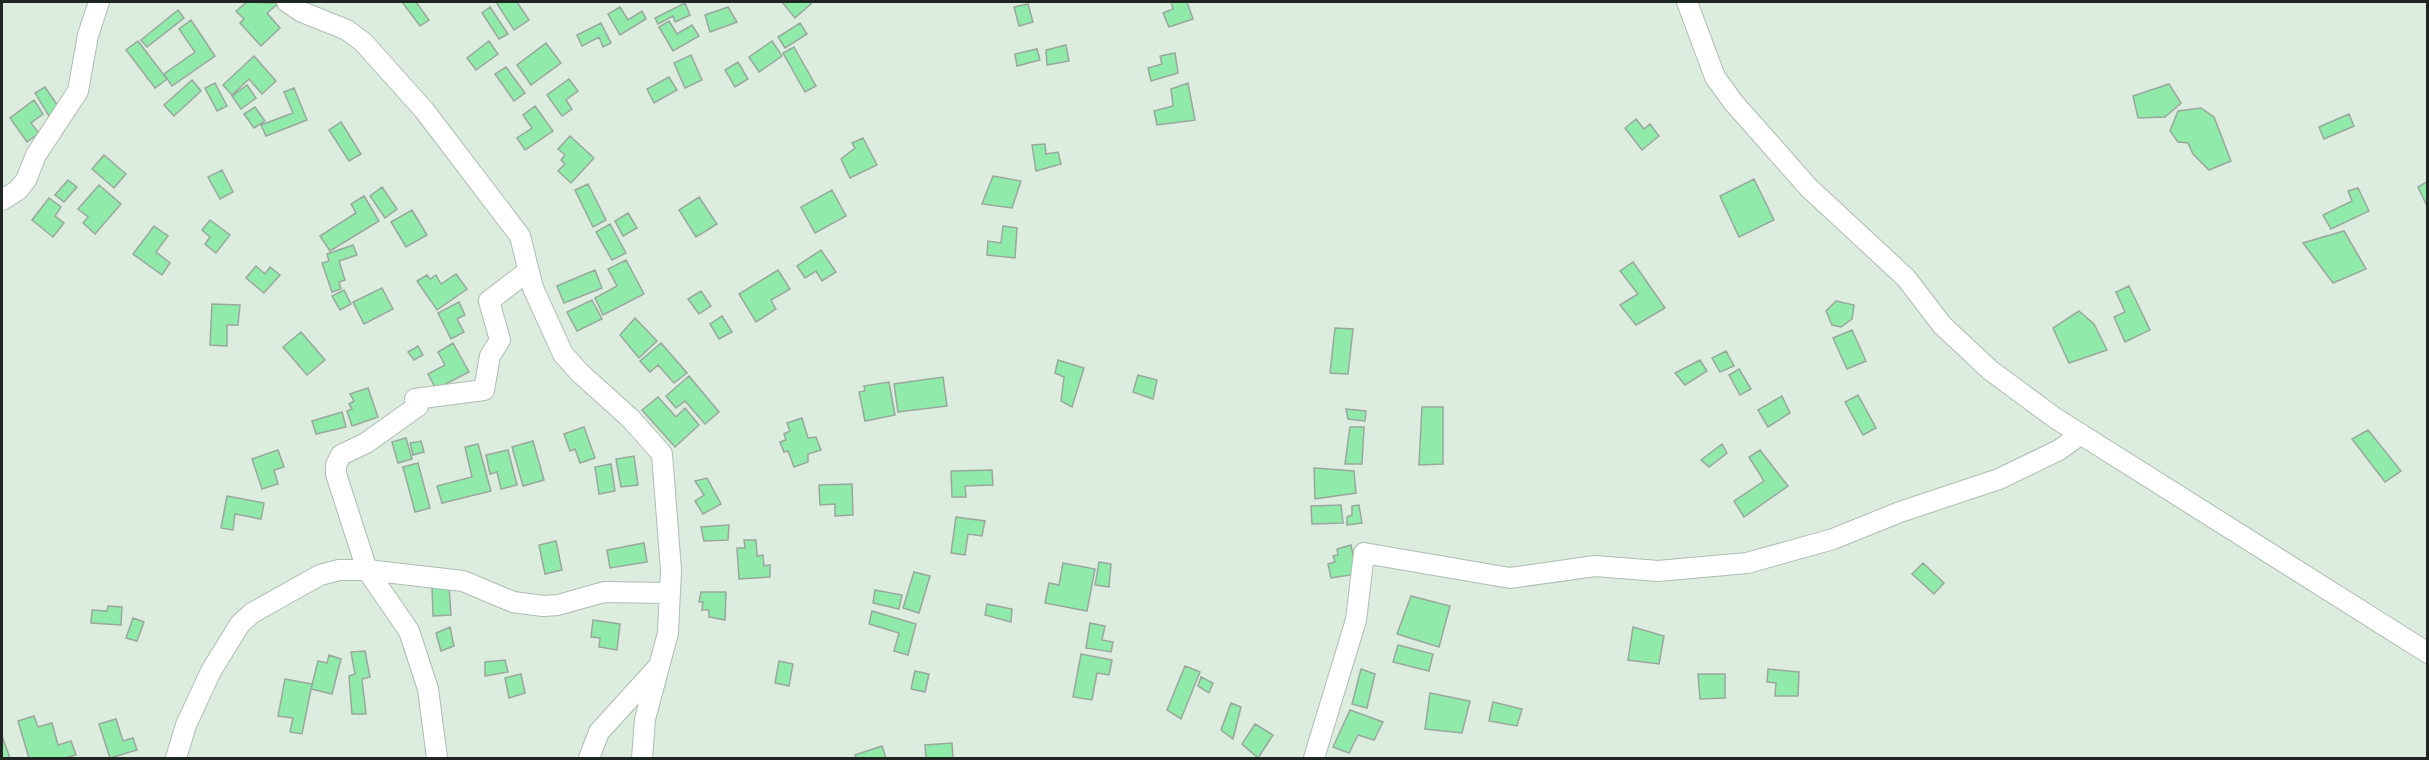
<svg xmlns="http://www.w3.org/2000/svg" width="2429" height="760" viewBox="0 0 2429 760" font-family="'Open Sans',sans-serif">
<rect width="100%" height="100%" fill="#dcecdf"/>
<path fill="#90eaa9" stroke="#99a89d" stroke-width="1.5" d="M247,2l32,1 -12,10 13,15 -19,18 -21,-23 4,-4 -8,-8z
M402,2h14l13,18 -9,6z
M496,2h21l12,18 -15,10z
M782,2h27l2,2 -16,14z
M1171,2h16l6,17 -24,8 -6,-14 10,-4z
M685,3l5,12 -15,7 -2,-6 -15,8 -3,-6z
M1028,4l5,18 -14,4 -5,-19z
M490,7l18,27 -9,5 -17,-26z
M620,7l8,13 14,-9 4,8 -26,16 -12,-21z
M728,7l9,15 -27,10 -5,-17z
M178,10l6,8 -37,29 -6,-7z
M191,20l24,36 -43,30 -8,-12 31,-22 -16,-23z
M669,21l8,13 15,-9 7,11 -26,15 -14,-24z
M601,23l10,20 -8,4 -4,-10 -17,9 -5,-11z
M800,23l7,11 -22,14 -7,-11z
M138,41l29,38 -12,9 -29,-38z
M489,41l9,13 -22,16 -9,-12z
M772,41l10,15 -23,16 -10,-15z
M546,43l15,20 -30,22 -14,-20z
M1066,45l3,16 -22,4 -1,-15z
M794,47l22,39 -11,6 -22,-39z
M1037,49l3,11 -23,6 -2,-12z
M1175,53l3,20 -27,8 -3,-13 14,-4 -2,-8z
M691,55l11,25 -17,8 -11,-25z
M254,56l22,25 -14,13 -13,-15 -17,16 -9,-10z
M738,62l10,17 -13,8 -10,-17z
M506,67l19,26 -11,8 -19,-27z
M669,77l8,13 -23,13 -7,-14z
M569,79l9,12 -12,9 6,9 -10,7 -15,-21z
M192,80l9,11 -27,25 -10,-11z
M215,83l12,23 -10,5 -12,-23z
M1188,83l7,37 -38,5 -3,-14 19,-5 -2,-17z
M2169,84l12,19 -16,14 -27,1 -5,-22z
M247,85l9,13 -15,11 -9,-13z
M45,87l15,22 -11,7 -14,-23z
M294,88l13,32 -41,16 -5,-11 32,-12 -9,-21z
M34,100l9,14 -12,9 8,10 -12,9 -17,-24z
M535,106l18,25 -28,19 -8,-12 15,-10 -9,-13z
M255,107l10,14 -11,7 -10,-14z
M2201,108l13,9 17,44 -22,9 -16,-16 -5,-11 -10,-1 -8,-11 8,-20z
M2349,114l5,12 -30,13 -5,-12z
M1636,119l8,10 6,-5 9,12 -17,14 -17,-22z
M341,122l20,32 -12,7 -20,-31z
M570,136l24,22 -23,25 -13,-12 7,-7 -4,-4 4,-5 -7,-6z
M863,138l14,27 -27,13 -9,-19 14,-11 -3,-5z
M1045,144l1,10 12,-2 3,12 -25,7 -4,-26z
M104,155l22,19 -12,14 -22,-19z
M222,170l11,22 -13,7 -12,-22z
M993,176l28,5 -9,27 -30,-4z
M1754,179l20,41 -35,17 -19,-41z
M68,180l9,7 -13,15 -9,-7z
M2428,181v27l-10,-21z
M588,184l18,36 -13,7 -18,-37z
M99,185l22,19 -26,30 -12,-11 5,-6 -10,-8z
M382,187l15,22 -12,9 -15,-22z
M2358,188l11,23 -38,18 -8,-14 29,-14 -4,-10z
M832,190l14,26 -31,17 -14,-26z
M364,196l15,25 -49,30 -10,-15 36,-23 -5,-9z
M699,197l18,27 -21,13 -17,-27z
M49,198l12,9 -6,9 9,7 -11,14 -21,-17z
M412,210l15,25 -21,12 -15,-25z
M628,213l9,15 -14,8 -8,-15z
M210,220l20,15 -14,18 -11,-9 5,-7 -8,-7z
M610,224l16,29 -14,7 -16,-28z
M154,226l14,10 -12,16 14,11 -8,12 -29,-21z
M1003,226l14,2 -2,30 -28,-3 1,-14 13,2z
M2344,231l22,38 -33,14 -30,-40z
M353,245l4,10 -18,6 6,19 -6,2 2,7 -9,3 -10,-29 7,-2 -2,-7z
M821,250l15,22 -14,9 -6,-10 -11,7 -8,-12z
M626,260l18,34 -41,21 -8,-17 22,-12 -9,-17z
M1633,262l32,46 -29,17 -16,-20 18,-11 -18,-23z
M256,266l9,8 5,-7 10,8 -16,18 -18,-15z
M595,270l7,18 -38,15 -7,-17z
M778,270l12,19 -19,11 5,9 -20,13 -17,-28z
M456,274l11,15 -30,21 -20,-29 10,-6 3,4 6,-4 5,9z
M2129,286l21,44 -25,12 -11,-25 11,-5 -9,-20z
M382,288l11,21 -29,15 -11,-22z
M344,290l7,14 -11,6 -8,-14z
M701,291l10,15 -12,8 -11,-15z
M592,300l10,19 -25,12 -10,-19z
M1836,301l18,4 -2,14 -11,8 -9,-2 -6,-14z
M459,302l6,13 -8,4 7,13 -13,7 -13,-26z
M212,304l28,1 -2,20h-11v21l-17,-1z
M2079,311l15,13 13,26 -38,13 -16,-35z
M722,316l10,16 -13,7 -9,-15z
M635,318l22,23 -18,17 -19,-23z
M1335,328l18,1 -5,45 -18,-1z
M1852,330l14,31 -19,8 -14,-31z
M301,332l24,28 -18,15 -24,-28z
M453,343l16,29 -33,17 -8,-15 17,-9 -7,-13z
M661,343l26,30 -13,10 -16,-18 -8,7 -10,-11z
M418,346l5,9 -9,5 -6,-8z
M1726,351l8,15 -14,6 -8,-14z
M1058,360l26,8 -12,39 -11,-6 3,-24 -9,-4z
M1700,360l7,11 -22,14 -10,-12z
M1739,369l12,20 -11,6 -11,-20z
M1138,375l19,5 -4,19 -20,-7z
M689,376l30,36 -14,12 -20,-23 -9,7 -10,-12z
M943,377l4,29 -49,6 -4,-28z
M889,382l6,33 -30,6 -6,-29 6,-1 -1,-5z
M368,388l10,29 -26,9 -5,-15 5,-2 -3,-5 5,-3 -4,-7z
M1858,395l18,33 -13,7 -18,-33z
M1782,396l8,17 -22,14 -10,-17z
M658,397l18,20 9,-9 14,17 -24,22 -33,-37z
M1422,407h21v57l-24,1z
M1346,409l20,2 -1,10 -17,-2z
M342,412l4,15 -30,7 -4,-13z
M802,418l6,20 8,-1 5,13 -13,4v8l-14,5 -6,-16 -4,1 -4,-10 6,-2 -2,-6 6,-3 -3,-8z
M584,427l11,31 -15,5 -5,-14 -5,2 -6,-17z
M1350,427h14l-2,37h-17z
M2368,430l33,41 -16,11 -33,-43z
M406,438l6,21 -14,4 -6,-21z
M421,441l3,11 -11,3 -3,-12z
M533,441l11,39 -21,6 -11,-39z
M478,444l13,47 -49,12 -5,-17 35,-9 -7,-30z
M1722,444l5,9 -18,14 -8,-7z
M278,450l6,17 -10,3 4,14 -16,5 -10,-30z
M508,450l9,35 -16,4 -4,-17 -7,2 -4,-19z
M1760,450l28,36 -44,31 -10,-16 30,-20 -15,-24z
M634,456l4,29 -17,2 -5,-28z
M418,463l12,45 -15,4 -12,-45z
M611,464l4,27 -16,3 -4,-27z
M1314,468l40,3 2,22 -41,6z
M992,470l1,15 -28,1 1,11h-14l-1,-26z
M707,478l14,26 -18,10 -8,-13 9,-6 -9,-14z
M852,484l1,31 -18,1v-12l-15,1 -1,-20z
M227,496l37,7 -3,16 -26,-5 -2,16 -12,-2z
M1341,505l2,18 -31,1 -1,-18z
M1359,505l3,18 -15,2v-8l5,-2v-9z
M956,517l29,4 -3,15 -14,-2 -3,21 -14,-2z
M729,525l-1,15 -24,1 -3,-14z
M744,540h12l1,16 6,-1 1,11 6,-1v12l-31,2 -2,-31h8z
M556,541l6,29 -17,4 -6,-29z
M644,543l3,19 -37,6 -3,-18z
M1351,545l6,29 -26,4 -3,-14 7,-2 -2,-6 5,-1 -1,-6z
M1099,562l12,2 -2,23 -14,-2z
M1063,563l32,6 -8,42 -42,-8 4,-20 10,2z
M1923,563l21,20 -10,11 -22,-20z
M914,572l16,4 -11,37 -16,-5z
M449,586l2,29 -18,1 -1,-29z
M875,590l27,5 -3,14 -26,-6z
M701,592h25l-1,28 -16,-3v-7h-7l1,-8h-4z
M1411,596l39,10 -11,41 -42,-13z
M987,604l25,5 -1,13 -26,-7z
M108,606l14,1 -1,18 -30,-2 1,-13 15,1z
M872,611l44,13 -8,31 -14,-4 5,-18 -30,-9z
M133,618l11,4 -7,19 -11,-3z
M593,620l27,4 -3,26 -18,-3 1,-9 -9,-1z
M1090,623l15,3 -3,14 11,2 -2,10 -25,-4z
M450,627l4,19 -13,5 -5,-18z
M1633,627l31,9 -5,28 -31,-4z
M1398,645l35,9 -4,17 -36,-9z
M365,651l5,26 -8,2 4,35h-14l-3,-38 6,-2 -4,-22z
M1081,654l31,6 -3,15 -12,-2 -5,27 -19,-3z
M329,655l12,4 -9,35 -21,-5 7,-28 9,2z
M505,660l3,12 -23,4v-14z
M779,661l14,3 -4,22 -14,-3z
M1185,666l15,6 -19,47 -14,-9z
M1361,669l14,5 -8,34 -15,-4z
M1768,669l31,3 -1,24h-23l1,-13 -9,-1z
M915,671l14,3 -4,18 -14,-3z
M521,674l4,19 -16,5 -4,-20z
M1698,674h27v24l-25,1z
M1201,677l12,6 -4,10 -11,-7z
M285,679l27,5 -10,50 -12,-2 3,-14 -15,-2z
M1430,693l40,8 -8,32 -37,-4z
M1493,702l29,7 -5,17 -28,-5z
M1231,703l10,4 -8,32 -12,-9z
M1350,710l33,12 -9,18 -16,-5 -9,18 -16,-6z
M34,716l4,11 14,-4 6,22 13,-4 5,14 -11,3h-36l-11,-37z
M116,719l7,22 10,-3 4,12 -27,8 -11,-34z
M1255,724l18,11 -15,23 -16,-14z
M2,736l8,22h-8z
M952,743l1,15h-27l-1,-13z
M882,746l4,12h-30l-1,-3z"/>
<g fill="none" stroke-linecap="round" stroke-linejoin="round">
<g stroke="#adbdb1" stroke-width="22">
<path id="minor" d="M287,2l15,10 45,18 16,12 61,68 96,126 13,52 30,66 17,19 51,46 31,35 9,116 -3,63 -23,86 -3,39
M1687,2l28,75 18,25 76,86 97,90 36,47 48,45 65,48 373,235
M2,200l16,-10 8,-10 10,-25 42,-64 10,-56 11,-33
M176,758l10,-33 25,-54 29,-47 12,-11 68,-38 19,-5h28l96,11 50,21 30,4 15,-1 46,-13 64,1
M437,758l-9,-69 -19,-58 -42,-61 -31,-96v-9l5,-10 25,-12 52,-37 -3,-7 69,-9 6,-34 10,-16 -11,-39 39,-30
M589,758l10,-26 59,-65
M1314,758l42,-138 8,-67 146,25 85,-12 63,5 89,-8 86,-24 67,-27 99,-33 60,-29 22,-16"/>
</g>
<use href="#minor" stroke="#fff" stroke-width="20"/>
</g>
<rect width="2429" height="760" fill="none" stroke="#1f2520" stroke-width="6"/>
</svg>
